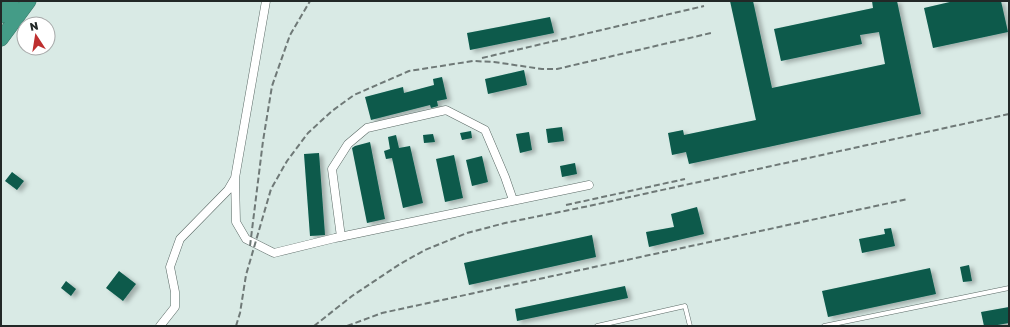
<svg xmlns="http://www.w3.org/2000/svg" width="1010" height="327" viewBox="0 0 1010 327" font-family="'Golos Text',sans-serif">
<defs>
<filter id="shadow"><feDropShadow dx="4" dy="2.5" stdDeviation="2" flood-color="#0004"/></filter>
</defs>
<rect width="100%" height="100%" fill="#d9eae5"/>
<path fill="#095a4b" filter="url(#shadow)" d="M730,1h23l19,87 113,-24 -6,-32 -19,3 2,9 -81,17 -7,-32 99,-21 -1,-7h25l24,113 -232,50 -3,-12 -14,3 -4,-22 15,-3 1,5 72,-15z
M954,1h47l7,31 -75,16 -9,-40z
M550,17l4,16 -84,17 -3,-17z
M524,70l3,15 -39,9 -3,-15z
M442,77l5,22 -10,2 1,5 -7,2 -1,-3 -59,15 -6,-23 38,-10 1,6 30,-8 -1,-6z
M562,127l2,14 -16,2 -2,-14z
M471,131l1,7 -10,2 -2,-7z
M529,132l3,18 -12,3 -4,-19z
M433,134l2,8 -11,1 -1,-8z
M396,135l3,13 11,-2 13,57 -20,5 -11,-50 -6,1 -2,-8 6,-2 -2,-12z
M370,142l15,77 -18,4 -15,-75 3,-2z
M319,153l6,82 -15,1 -6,-82z
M454,155l9,43 -18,4 -9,-43z
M482,156l6,26 -16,4 -6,-26z
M575,163l2,11 -15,3 -2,-11z
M12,172l12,9 -7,9 -12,-9z
M697,207l7,27 -55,13 -3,-15 28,-5 -3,-13z
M891,228l4,18 -33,7 -3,-14 26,-5 -1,-5z
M592,235l4,22 -127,28 -5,-22z
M969,265l3,16 -9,1 -3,-15z
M930,268l6,26 -108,23 -6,-26z
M119,271l17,13 -13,17 -17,-13z
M66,281l10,8 -5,7 -10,-8z
M625,286l3,12 -111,23 -2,-12z
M1009,307v16l-17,3h-8l-3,-14z"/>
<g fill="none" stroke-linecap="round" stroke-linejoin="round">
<g stroke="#5b6a66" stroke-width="5">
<path id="lane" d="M597,326l88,-20 5,20
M824,326l185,-38"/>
</g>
<g stroke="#5b6a66" stroke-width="9">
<path id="street" d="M235,178l1,44 10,17 28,14 61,-15 254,-53
M341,237l-9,-68 16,-25 19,-16 79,-18 39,20 20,47 8,23
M160,326l15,-19v-15l-5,-25 10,-28 48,-49 7,-12 31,-177"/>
</g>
<g stroke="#387365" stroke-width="15">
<path id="highway" d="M1,16l11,-15
M1,39l28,-38"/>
</g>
<use href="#lane" stroke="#fff" stroke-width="4"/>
<use href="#street" stroke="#fff" stroke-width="8"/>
<use href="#highway" stroke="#449c87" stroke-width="14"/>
<path stroke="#6f7977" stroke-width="2" stroke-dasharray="6 3" stroke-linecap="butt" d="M482,58l222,-52
M566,205l119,-26
M250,246l13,-105 9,-55 18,-51 20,-34
M236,326l4,-13 6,-38 25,-86 16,-28 21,-28 24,-22 22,-16 55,-24 64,-10 21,1 48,7h15l154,-36
M314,326l38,-30 48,-32 25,-14 42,-17 38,-10 84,-17 420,-92
M347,326l35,-13 526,-114"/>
</g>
<rect width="1010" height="327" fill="none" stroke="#222827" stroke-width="4"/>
<g transform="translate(36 36) rotate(348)"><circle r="19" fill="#ffffff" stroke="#a7a9a9"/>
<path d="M0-3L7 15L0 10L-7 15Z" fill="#be2f2f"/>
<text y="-6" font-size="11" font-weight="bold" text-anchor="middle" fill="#222827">N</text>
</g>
</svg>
